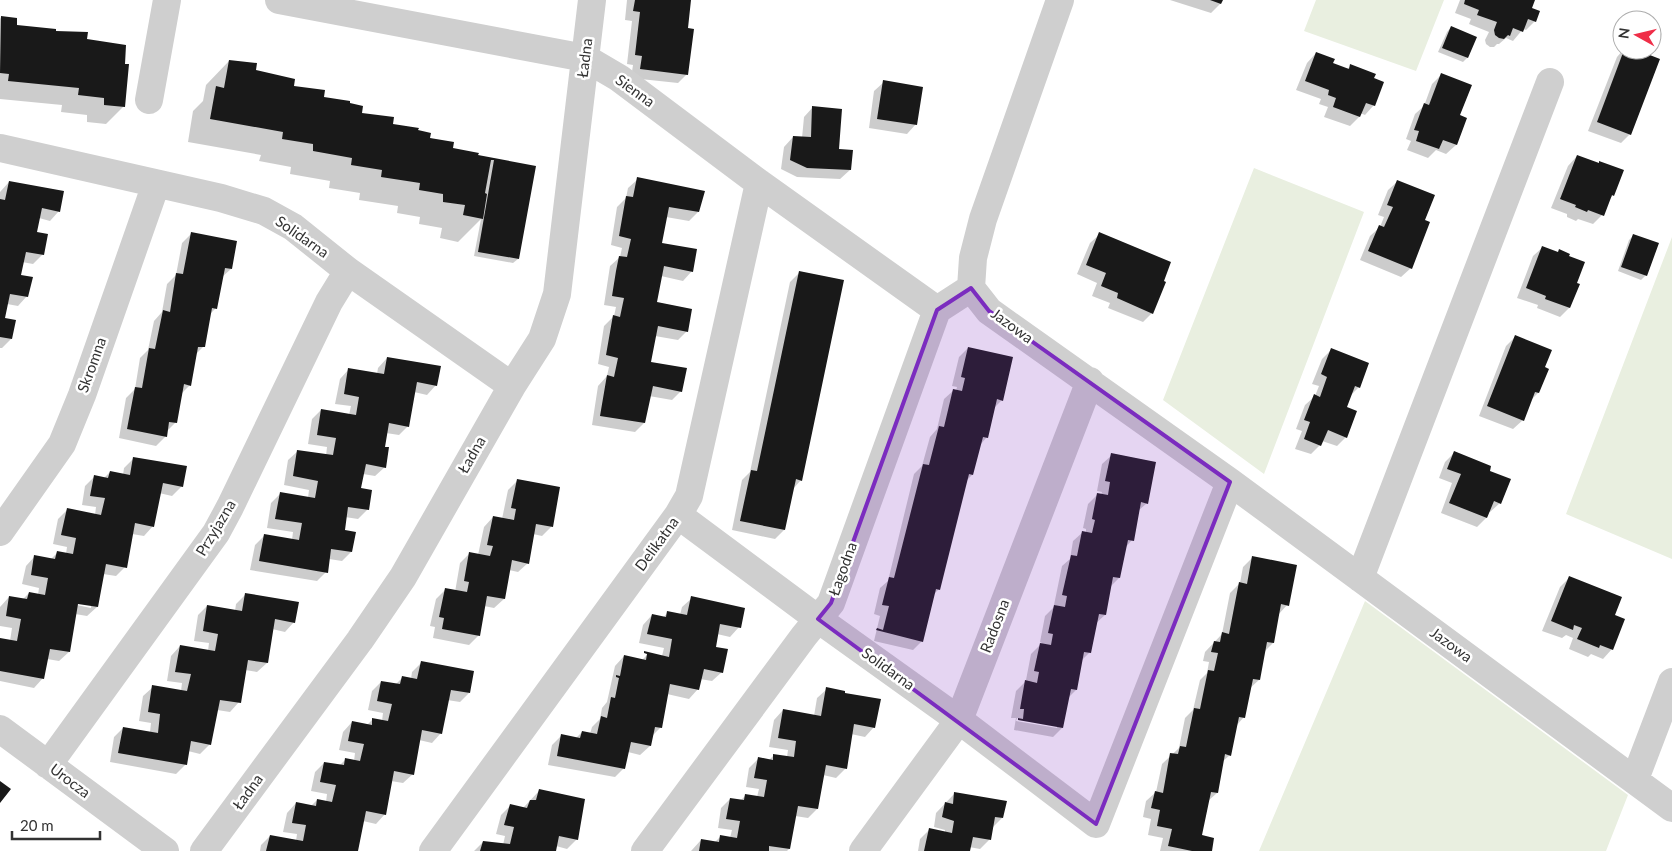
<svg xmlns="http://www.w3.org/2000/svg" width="1672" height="851" viewBox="0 0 1672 851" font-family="Lato,sans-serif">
<rect width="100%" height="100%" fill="#fff"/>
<path fill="#e9efe0" d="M1316,0h128l-28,71 -112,-40z
M1254,168l110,44 -100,262 -101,-74z
M1672,237v322l-106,-45z
M1365,601l263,194 -22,56h-347z"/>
<path fill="#0003" fill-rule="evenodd" d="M627,0h63l-3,29v45l-9,9 -47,-5 2,-13 -6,-1 5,-43 -7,-1z
M1170,0h51l-1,4 -9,9z
M1460,0h74l-3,9 4,12 -9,9 -3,-1 -10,12 -7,-3 -7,6h-2l-3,3h-4l-4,-3 -1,-4 4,-8 -20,-8 2,-5 -16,-6z
M1,17l14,9 40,6 31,8 37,25 1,41 -18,18 -19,-2v-7l-26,-3 1,-7 -62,-6v-80z
M1451,27l16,31 -4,4 -25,-10 9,-20z
M1623,50h11l-4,84 -9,9 -33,-12 29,-74z
M1316,53l16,11 15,5 4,-3 22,13 1,26 -9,10 -5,-2 -1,4 -9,9 -26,-9 4,-10 -9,-3 2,-5 -25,-9 11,-27z
M229,61l94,37 37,16 69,25 22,10 43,10 24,100 -5,4 -39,-7 7,-37 -23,23 -18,-4 2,-10 -23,-4 1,-7 -23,-4 1,-7 -39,-6 1,-7 -31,-5 1,-7 -40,-7 1,-7 -32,-6 2,-6 -73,-13 5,-31 10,-10 3,-16z
M1441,75l17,41 7,2 -9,27 -10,9 -10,-4 -8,8 -21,-8 4,-9 -5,-2 9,-25 9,-8 8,-22z
M884,82l32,42 -9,10 -38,-6 5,-37z
M813,107l37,63 -10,9 -43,-2 -16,-8 3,-22 9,-10 9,1 2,-21z
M1577,156l21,8 2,-2 13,33 -4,5 -7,15 -9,9 -15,-5 -2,2 -9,-4v-3l-16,-6 17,-42z
M638,179l60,33 -9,9 -23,-4 -5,27 31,27 -9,10 -22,-5 -5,27 31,28 -9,9 -23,-4 -5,27 31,28 -9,9 -23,-4 -5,27 -9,9 -43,-7 6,-39 9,-10 2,-9 -11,-3 6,-38 10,-10 2,-9 -12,-2 6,-39 10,-9 2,-9 -11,-3 6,-38 9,-9 2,-10z
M1398,181l25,39 -12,48 -10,9 -41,-17 10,-24 10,-9 4,-10 -6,-2 10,-25z
M9,182l50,29 -9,10 -11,-3 -3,15 7,21 -10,10 -11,-2 -3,14 8,20 -9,10 -11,-2 -3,15 7,20 -9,9h-2v-156z
M191,234l40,35 -9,8 -6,31 -7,7 -6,32 -8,8 -5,30 -9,9 -5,28 -10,10v4l-10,10 -37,-8 7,-40 9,-9 5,-31 8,-8 6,-29 8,-9 5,-28 9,-9 6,-32z
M1100,234l52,79 -9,9 -35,-14 2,-5 -18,-7 5,-13 -20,-9 13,-31z
M1633,236l13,39 -5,5 -23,-9 11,-31z
M1543,247l24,10 9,27 2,1 -9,23 -9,9 -23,-9 1,-3 -21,-7 16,-42z
M800,272l1,208 -8,9 -9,41 -9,9 -43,-9 10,-50 8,-8 40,-190z
M1515,337l29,31 -6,25 -7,7 -8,20 -10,9 -34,-13 27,-70z
M968,348l34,52 -8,8 -7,29 -7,8 -8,30 -6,6 -27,108 -6,6 -11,46 -9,9 -39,-9 6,-25 -6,-2 6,-26 8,-7 26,-107 8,-8 8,-29 7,-8 7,-30 10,-9 2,1 1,-4 -5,-1 7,-29z
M1331,350l28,37 -10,10 -4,11 1,29 -9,9 -15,-5 -2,4 -9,9 -16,-5 7,-18 -6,-2 9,-24 10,-9 4,-10 -7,-2 10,-25z
M387,358l49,27 -9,10 -13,-3 -6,34 -9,9 -13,-2 -2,15 1,19 -10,9 -12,-2 -3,15 7,21 -9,9 -13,-2 -1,14 7,21 -9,9 -13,-2 -3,13 -9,9 -67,-11 5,-25 9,-9 28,4 1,-8 -26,-4 4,-25 9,-9 28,4 1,-8 -25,-5 4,-25 10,-9 28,5 1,-9 -19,-3 4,-25 9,-9 28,5 2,-9 -16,-2 5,-25 9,-10 28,5 1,-6z
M1454,453l34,18 12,32 -10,9h-1l-3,6 -9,9 -36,-14 11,-30 -13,-5 6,-16z
M1112,455l35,48 -9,8 -6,29 -7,8 -6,30 -9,9 -5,28 -10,9 -5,28 -9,9 -5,29 -8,8 -6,30 -9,9 -39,-7 2,-12h-5l5,-27 11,-11h-1l5,-26 11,-11 -2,-1 5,-26 11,-11h-2l8,-39 8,-7 3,-18 10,-9 3,1v-4l-3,-1 5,-24 9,-9h4l1,-3 -5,-1 5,-27zM1017,718l40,8v2l-41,-7z
M134,458l48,28 -10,10 -13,-3 -6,33 -9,10 -12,-2 -7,33 -9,9 -13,-2 -6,33 -10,9 -12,-2 -6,38 -10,9 -12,-2 -4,19 -9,10 -34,-7v-42l10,2 2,-13 -12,-2v-19l9,-10 14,2 6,-6 9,2 1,-7 -17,-4 4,-18 9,-10 16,3 6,-6 9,1 1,-7 -14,-3 5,-25 9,-9 28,5 1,-8 -14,-2 3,-19 10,-10 9,2 6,-6 13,3 1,-7zM73,602l18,3v3l-19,-4z
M517,481l41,7 -7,39 -9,9 -9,-2 -5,29 -10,9 -9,-2 -5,29 -10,9 -10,-2 -5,29 -10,10 -36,-7 2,-11 -5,-1 6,-27 9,-9 10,2 5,-29 9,-9 9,1 6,-28 9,-10 9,2 6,-29z
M1252,558l35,47 -9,10 -5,28 -9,9 -5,28 -10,9 -5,28 -8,9 -6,29 -8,7 -5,31 -9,8 -7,35 10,15h-51l3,-13 -15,-3 3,-16 -8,-2 3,-16 10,-9 6,-28 17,-16 6,-30 8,-8 7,-30 7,-7 2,-11 -6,-1 2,-9 17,-18 8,-41 10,-10 3,-16z
M1569,578l44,38 -1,33 -9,10 -12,-5 -3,3 -19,-8 4,-11 -7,-3 -4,3 -20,-7 18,-44z
M246,594l48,28 -9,10 -13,-3 -5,34 -10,9 -12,-2 -6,32 -9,10 -13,-2 -7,34 -10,10 -12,-3 -2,13 -10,10 -66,-12 4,-25 9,-9 27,4 1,-9 -12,-2 4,-25 10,-9 28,4 1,-8 -15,-2 4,-25 9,-10 28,5 1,-8 -15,-2 4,-26 9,-9 28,5 1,-7z
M692,598l47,29 -9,10 -13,-3 -3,14 8,24 -10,9 -12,-2 -2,10 -9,10 -22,-5 -6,33 -9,9 -2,10 -10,9 -12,-3 -4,16 -9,9 -67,-12 4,-20 9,-9 15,2 6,-6 8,2 2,-7 8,-8 2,-11 5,-6 8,-36 9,-10 18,4 6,-6 14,2 2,-8 -25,-5 4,-18 9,-10 11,3 5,-6 12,3 2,-8z
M421,663l48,30 -9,9 -13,-2 -6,33 -9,10 -13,-3 -6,34 -10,9 -12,-2 -6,33 -9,10 -13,-3 -6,30h-97l1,-6 9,-9 26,5 1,-7 -14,-2 4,-19 9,-10 15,3 6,-6 9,2 1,-8 -16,-3 4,-19 9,-9 15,3 6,-6 9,1 1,-8 -16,-3 4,-18 9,-10 15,3 6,-6 9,2 1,-8 -15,-3 4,-19 9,-9 14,3 7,-7 9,1 1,-7z
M827,689l47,38 -9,10 -14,-3 -5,34 -10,10 -13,-3 -6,34 -9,9 -13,-2 -6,33 -2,2h-96l10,-11 13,3 7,-7 9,2 2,-8 -14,-2 3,-20 9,-9 10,2 6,-6 11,2 2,-8 -13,-2 3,-19 9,-9 11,1 5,-5 13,2 1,-7 -19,-3 5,-27 9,-10 31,6 3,-18z
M539,791l38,48 -10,10 -11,-3 -1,5h-81l9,-9 20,3 2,-9 -9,-2 5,-19 9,-9 13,2z
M955,793l47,25 -9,9 -4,13 -9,9 -11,-2v4h-51l2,-12 9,-9 16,3v-3l-11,-3 2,-14z"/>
<path fill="#191919" d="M635,0h56l-3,28 6,1 -6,46 -48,-6 2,-13 -7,-1 5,-43 -7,-1z
M1210,0h13l-2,4z
M1465,0h70l-3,8 8,3 -4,11 -8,-3 -5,13 -10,-4 -3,8 -2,-1 -4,4 -5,-1 -4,-3 -1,-5 3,-8 -20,-7 2,-5 -15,-6z
M1,16l16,2v7l39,4v2l32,1 -1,7 39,6 -1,19h4l-4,43 -21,-2v-7l-26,-3 1,-7 -71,-7 1,-7 -9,-1z
M1451,26l26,11 -9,21 -26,-10z
M1624,50h13l23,9 -29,76 -34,-13z
M1316,52l19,7 -2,4 16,6 1,-5 26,10 -2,4 10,4 -9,24 -9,-3 -6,14 -27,-10 3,-9 -8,-3 1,-5 -24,-9z
M229,60l28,3 -1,7 39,9 -1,7 31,4 -1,7 26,4v2l13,3 -1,7 32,4 -1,7 26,4 -1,2 13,3 -1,5 24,4 -1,6 26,5 -1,2 58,11 -17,93 -41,-7 16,-92h-3l-6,33 2,1 -4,25 -20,-4 2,-10 -22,-3v-8l-24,-4 1,-7 -39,-6 1,-7 -31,-5 1,-7 -39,-7v-7l-31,-5 1,-7 -73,-13 6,-33 8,2z
M1441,73l31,12 -12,30 7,3 -10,27 -14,-5 -4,9 -23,-8 3,-10 -5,-1 10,-27 5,2z
M883,80l40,7 -6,38 -40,-6z
M812,106l30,3 -3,40 14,1 -2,20 -44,-2 -17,-8 3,-24 18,1z
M1577,155l22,8v-2l25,9 -10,26 -2,-1 -8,21 -16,-6 -1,2 -12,-5 1,-2 -16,-6z
M637,177l68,14 -6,21 -30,-5 -7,36 35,6 -4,23 -29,-6 -7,36 35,7 -4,23 -30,-6 -7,36 36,6 -5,24 -29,-6 -8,37 -45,-7 7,-41 7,2 4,-19 -12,-3 7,-40 7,2 4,-19 -12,-2 4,-25 3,-15 8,1 4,-18 -12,-3 7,-40 7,1z
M1397,180l38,15 -10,25 5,2 -18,47 -44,-18 11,-26 5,2 9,-20 -6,-2z
M9,181l55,10 -4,21 -18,-4 -5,24 11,2 -4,21 -18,-3 -5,23 12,2 -5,20 -18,-3 -5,24 11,2 -4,19 -12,-2v-138l5,1z
M191,232l46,9 -5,28 -7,-1 -8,41 -5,-1 -7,39h-7l-7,39 -7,-2 -7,39 -8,-1 -2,15 -40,-8 8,-42 7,1 7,-40 6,1 8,-39 7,2 6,-39 7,1z
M1099,232l72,30 -7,19 2,1 -13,32 -36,-16 1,-5 -17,-7 5,-13 -20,-8z
M1633,234l26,9 -12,33 -26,-9z
M1542,246l16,6 1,-3 11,5 -1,2 16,6 -8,21 3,1 -10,24 -25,-9 1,-3 -20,-8z
M799,271l45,9 -42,201 -6,-2 -11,51 -45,-9 11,-51 6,1z
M1515,335l37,15 -7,17 4,2 -10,24 -4,-1 -11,29 -37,-15z
M968,347l45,10 -10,44 -6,-2 -9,39 -5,-1 -10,38 -4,-1 -29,116 -4,-1 -13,53 -47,-12 1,-2 6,2 6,-24 -7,-1 7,-28 5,1 29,-114 6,1 10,-39 5,1 9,-38 9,2 3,-13 -4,-1z
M1331,348l38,15 -9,25 -5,-2 -8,21 10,4 -10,27 -19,-8 -7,16 -17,-7 6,-17 -6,-2 10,-26 6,3 7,-20 -6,-3z
M387,357l54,9 -4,20 -20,-4 -8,45 -20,-4 -4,24h4l-3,21 -20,-4 -5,24 11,2 -3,20 -21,-3 -3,23 11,2 -4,20 -21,-3 -3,24 -69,-12 5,-27 35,6 3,-17 -27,-4 5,-27 35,6 3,-17 -25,-5 4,-26 36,5 3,-17 -19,-3 4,-26 35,6 3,-18 -15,-3 4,-26 36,6z
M1454,451l37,15 -1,5 21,8 -10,25 -7,-3 -7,17 -38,-15 12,-29 -14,-5z
M1111,453l45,9 -8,42 -7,-2 -7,39 -6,-1 -8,38 -7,-1 -7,38 -7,-1 -8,39 -7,-1 -7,38 -6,-1 -8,39 -45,-8v-2l5,1 1,-10h-4l5,-29 12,3 2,-11 -5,-1 6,-28 11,2 2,-11 -5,-1 6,-28 11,2 2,-11 -5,-1 9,-40 6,1 5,-25 10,2 3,-13 -3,-1 5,-26 11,2 2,-13 -5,-1z
M133,457l54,9 -4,21 -20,-4 -9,44 -19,-4 -8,45 -21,-4 -8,43 -20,-3 -8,48 -20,-3 -6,30 -44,-8v-33l17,3 4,-22 -15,-3 3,-20 18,3 2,-7 16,3 3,-17 -17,-3 3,-20 21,4 2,-8 16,3 3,-16 -15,-3 6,-27 34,7 4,-17 -15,-2 4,-21 14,3 2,-7 20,4z
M517,479l43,8 -7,40 -17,-3 -7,40 -17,-4 -7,39 -18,-3 -7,40 -38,-7 2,-11 -5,-1 6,-29 22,4 2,-10 -5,-1 5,-29 21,4 3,-10 -6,-1 6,-29 21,4 2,-11 -5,-1z
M1252,556l45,9 -8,41 -8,-2 -7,39 -7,-1 -7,38 -7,-1 -8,39 -6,-1 -8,39 -6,-2 -7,39 -7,-1 -9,43 12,3 -2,13h-20l-24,-5 4,-17 -15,-3 3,-16 -9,-2 4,-17 8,2 7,-40 8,1 2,-8 6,1 8,-39 6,1 8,-39 6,1 4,-18 -7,-1 3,-11 6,1 2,-10 7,2 10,-52 8,2z
M1569,576l53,21 -7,18 10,4 -12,31 -13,-5 -1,3 -22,-9 5,-11 -8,-3 -1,5 -22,-9z
M245,593l54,9 -4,21 -20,-4 -7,44 -20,-3 -7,43 -21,-3 -9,45 -20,-4 -4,24 -69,-12 5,-26 35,6 2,-19 -12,-2 4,-27 35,6 4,-17 -16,-2 5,-27 35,6 3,-17 -15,-3 4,-26 35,6z
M691,596l54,12 -4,20 -21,-4 -4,23 12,2 -5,24 -19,-4 -5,21 -29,-6 -8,44 -7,-1 -4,19 -20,-4 -6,27 -68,-13 4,-22 19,4 2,-7 15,3 4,-18 6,2 4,-21 4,1 4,-20 -3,-1v-2l4,1 4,-21 22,5 1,-6 -3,-1v-2l25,6 3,-18 -25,-5 5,-20 14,3 1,-6 20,4z
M421,661l53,10 -4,22 -19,-3 -9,44 -20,-4 -8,45 -20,-4 -8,44 -20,-4 -8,40h-92l4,-16 33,6 3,-16 -14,-2 4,-21 20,4 1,-7 15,3 4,-17 -16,-3 4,-20 20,3 1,-7 15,3 4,-17 -16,-3 4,-20 20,4v-7l16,3 4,-17 -15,-3 4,-20 19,3 2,-8 15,3z
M826,687l19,4v2l36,6 -6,29 -21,-4 -7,45 -21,-4 -8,44 -20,-3 -8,43 -21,-3v5h-70l2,-12 18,3 1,-7 17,3 3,-17 -14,-2 4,-21 14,2 1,-6 19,3 3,-17 -13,-2 4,-21 15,3v-6l21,3 2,-16 -18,-3 5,-29 38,7z
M0,781l11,8 -11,14z
M539,789l46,10 -7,41 -19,-4 -3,15h-76l3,-10 27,3 4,-17 -10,-2 6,-21 17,4 3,-8h6z
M954,792l53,9 -4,17 -8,-1 -4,23 -18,-3 -3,14h-46l5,-23 23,5 2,-12 -12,-4 3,-15 8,2z"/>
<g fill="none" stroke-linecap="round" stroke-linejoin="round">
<path stroke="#cfcfcf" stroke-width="28" d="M279,0l306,58 34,20 140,105 178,127
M1060,0l-77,219 -10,39 -2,30 18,23 241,171 442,326
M149,100l18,-100
M0,148l221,50 43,13 29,16 55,44 164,115
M678,515l140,104 141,101 137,104 134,-342
M0,532l62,-88 20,-49 74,-211
M1360,578l190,-496
M0,729l165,122
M48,765l168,-232 14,-26 99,-205 19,-31
M1635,779l37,-97
M204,851l156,-211 43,-63 109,-191 30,-47 15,-45 35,-294
M433,851l245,-336 11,-19 70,-313
M645,851l159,-215 27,-33 106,-293 34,-22
M863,851l96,-131 131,-339"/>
</g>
<path fill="#7b2cbf" fill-opacity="0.2" stroke="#7b2cbf" stroke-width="4" stroke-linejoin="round" d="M971,288l18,23 241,171 -134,342 -278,-205 13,-16 106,-293z"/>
<g text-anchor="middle" stroke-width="5" stroke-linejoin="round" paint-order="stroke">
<g font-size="15" fill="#323232" stroke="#fff">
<text transform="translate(585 58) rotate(-83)" y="5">Ładna</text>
<text transform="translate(635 91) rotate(36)" y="5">Sienna</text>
<text transform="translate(302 237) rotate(35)" y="5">Solidarna</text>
<text transform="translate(1012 326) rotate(36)" y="5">Jazowa</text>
<text transform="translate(92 365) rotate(-70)" y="5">Skromna</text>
<text transform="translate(472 455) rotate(-60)" y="5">Ładna</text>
<text transform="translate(216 528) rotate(-59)" y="5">Przyjazna</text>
<text transform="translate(657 544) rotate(-54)" y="5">Delikatna</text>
<text transform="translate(843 569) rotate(-70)" y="5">Łagodna</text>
<text transform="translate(995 626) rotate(-69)" y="5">Radosna</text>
<text transform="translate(1451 645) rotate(36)" y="5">Jazowa</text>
<text transform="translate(888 669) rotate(36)" y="5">Solidarna</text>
<text transform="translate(70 781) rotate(37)" y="5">Urocza</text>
<text transform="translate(248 792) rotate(-54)" y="5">Ładna</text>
</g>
</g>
<g transform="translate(1637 35) rotate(278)"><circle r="24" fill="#ffffff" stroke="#adadad"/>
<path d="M0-4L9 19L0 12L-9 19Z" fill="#ef2e48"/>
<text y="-8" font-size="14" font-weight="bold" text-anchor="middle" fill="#323232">N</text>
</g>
<path d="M12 831v8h88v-8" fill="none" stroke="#323232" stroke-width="2.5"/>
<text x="20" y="831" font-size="15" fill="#323232" stroke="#ffffff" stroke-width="4" paint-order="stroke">20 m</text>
</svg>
